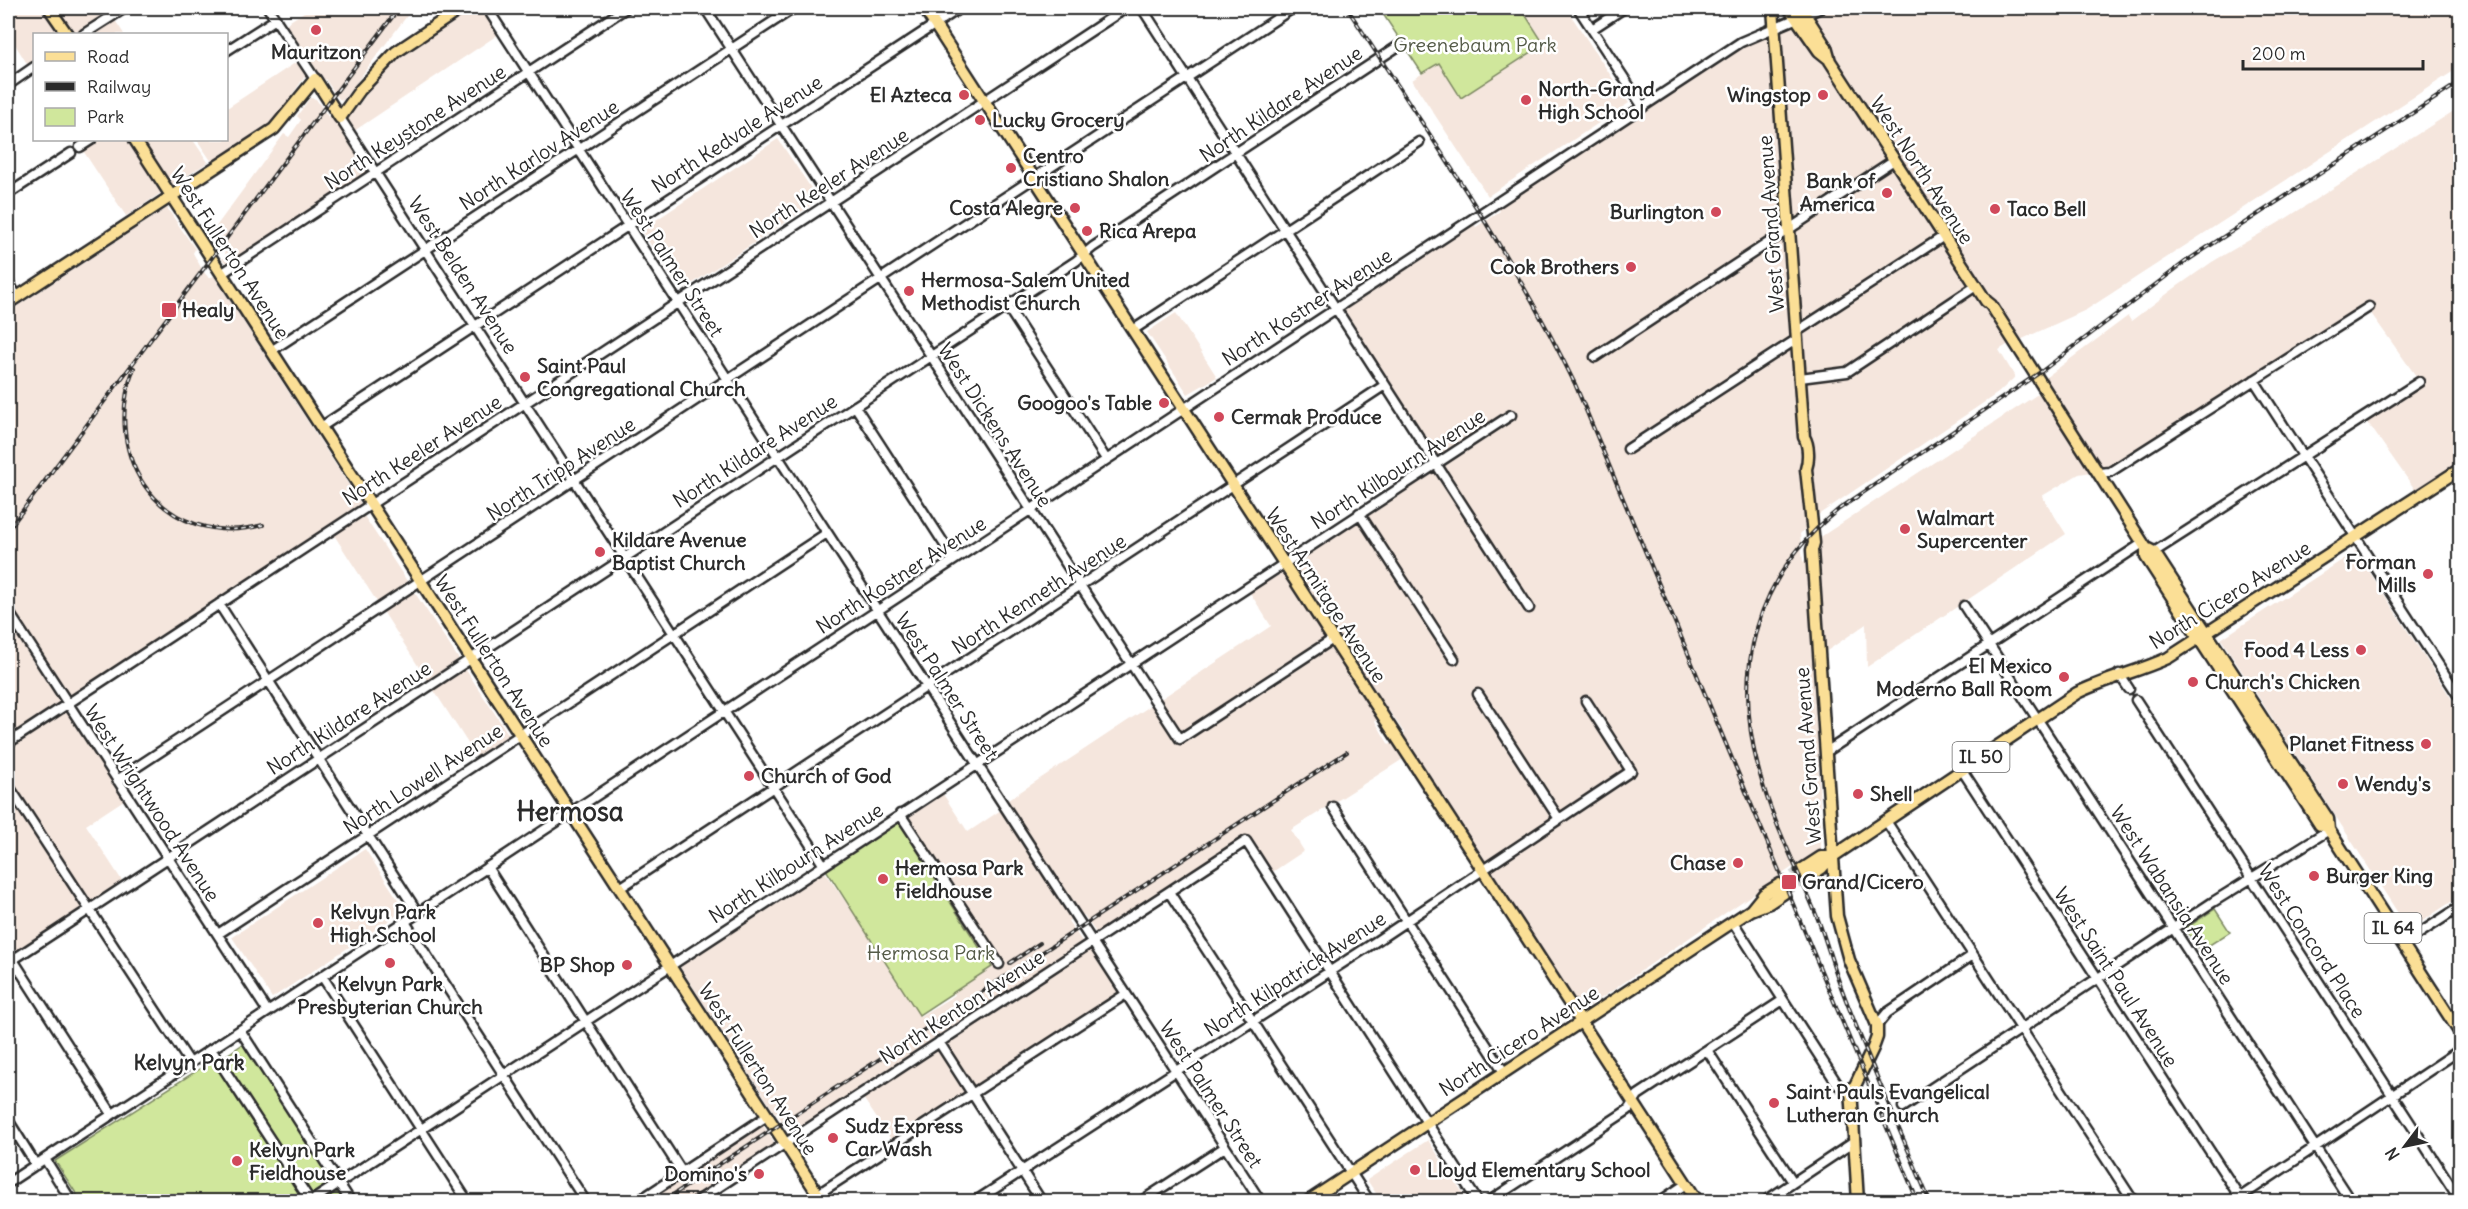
<svg xmlns="http://www.w3.org/2000/svg" width="2468" height="1209" viewBox="0 0 2468 1209" font-family="Delius,sans-serif">
<rect width="100%" height="100%" fill="#fff"/>
<filter id="ink" filterUnits="userSpaceOnUse"><feTurbulence type="fractalNoise" baseFrequency=".0167" numOctaves="2"/><feDisplacementMap in="SourceGraphic" scale="12" xChannelSelector="R" yChannelSelector="G"/><feConvolveMatrix kernelMatrix="1 2 1 2 8 2 1 2 1" color-interpolation-filters="sRGB"/></filter>
<g filter="url(#ink)">
<path fill="#f5e6dd" d="M8,8h99l17,26h-90v41l-26,-42z
M310,8h103l-70,92 -4,-1 -14,-20 -2,1 -11,-12 -28,-43z
M473,8h8l18,26 -145,97 -7,-11 47,-61z
M1521,8h45l63,95 -141,93 -76,-116 27,-17 23,34 82,-53z
M1834,8h626v59l-374,243 -66,30 -2,-2 -19,12 16,27 -17,16 -180,122 -18,19 3,28 3,-3 12,182 3,108 -3,5 -19,12 -2,-2 -216,148 -178,-276 2,-2 -15,-22 -15,9 14,24 4,-2 10,16 -112,71 13,21 -33,22 -24,-35 -149,98 -14,-21 -4,2 -73,-115 1,-2 263,-174 -22,-35 194,-126 -100,-154 131,-87 2,3 24,-16 -2,-3 244,-163 80,-30z
M298,61l8,14 -34,48 -60,39 -15,-22h29l1,-32z
M310,98l6,1 13,19 2,-3 38,56 -139,92 -5,-1 -3,-3 4,-4 -14,-23 72,-98 5,3 12,-17 -4,-4z
M2460,107v355l-44,29 -50,-71 55,-37 -56,-78 -255,164 -31,5 -37,22 24,38 -199,133 -1,-43 -45,31 -2,-117 231,-152 -5,-8 83,-62 3,5 44,-33 37,-26 73,-43z
M778,139l41,61 -138,91 -40,-61z
M76,140h117l15,22 -82,54z
M167,208l28,41 -2,4 10,18 6,7 5,-2 147,228 -292,192 -61,-95v-289z
M1176,313l41,64 -29,17 -41,-62z
M364,516l147,222 -33,21 -144,-224z
M2356,551l104,161v184l-51,34 -188,-291z
M8,623l116,177 -38,25 42,65 -120,77z
M943,794l25,38 33,-22 71,109 -4,2 16,23 3,-2 33,52 -228,147 -33,-49 -67,43 -14,-20 2,-5 -5,3 -97,-149 144,-96 43,61 55,87 35,-21 -2,-3 39,-25 -92,-144z
M365,849l40,61 -133,88 -40,-61z
M761,1122l13,21 -2,5 -80,53 -50,1z
M1428,1140l40,61h-87l-14,-21z"/>
<path fill="#d0e79c" stroke="#7e8964" stroke-width="1.5" d="M1379,8h142l23,36 -83,54 -22,-35 -17,10z
M898,821l94,146 -73,48 -94,-147z
M2215,909l15,23 -30,19 -15,-22z
M243,1044l103,157h-31l-94,-142z
M215,1059l89,139 -6,4 -217,-1 -26,-40z"/>
<g fill="none" stroke-linecap="round" stroke-linejoin="round">
<path stroke="#d5d5d5" stroke-width="10" stroke-dasharray="10 5" stroke-linecap="butt" d="M1780,884l21,-14
M1784,893l21,-14"/>
<g stroke="#2b2b2b" stroke-width="13">
<path id="minor" d="M268,8l47,71
M487,8l774,1194
M705,8l475,731 153,-100
M1142,8l387,600
M1578,8l65,99
M1592,29l32,-21
M84,34l41,-26
M226,51l50,-32
M8,85l26,-18
M340,118l483,746
M80,147l11,-7
M8,194l63,-41
M221,274l405,-266
M8,281l9,16
M1007,306l99,153
M1133,330l286,-188
M1796,332l148,-96
M271,351l523,-343
M1595,357l299,-197
M1800,378l47,-6 129,-86
M2254,380l206,318
M855,406l99,153
M321,427l639,-419
M1628,449l169,-110
M2098,473l12,-1 259,-165
M1359,513l95,146
M2154,552l265,-170
M219,604l199,309
M1964,606l387,596
M8,611l260,401
M2119,674l10,15
M1478,694l81,125
M2136,700l324,500
M8,743l1118,-735
M1826,752l317,-209
M1962,770l281,432
M117,780l1176,-772
M8,785l182,278
M1333,807l171,265
M900,814l99,150
M1886,821l248,381
M487,867l195,305
M620,888l765,-503
M1169,892l201,310
M405,922l181,280
M1733,922l105,163 13,9
M218,934l609,-401
M2403,944l57,-37
M8,952l104,162
M8,963l1068,-702 17,-14 307,-202
M322,976l146,226
M1877,1025l10,-12 86,-58
M240,1030l111,172
M939,1042l103,160
M211,1049l100,153
M1707,1050l86,132
M1903,1107l310,-205 116,-72
M8,1120l28,45
M45,1159l27,43
M8,1183l1733,-1141 80,-34
M818,1194l308,-200
M310,1202l1201,-787
M637,1202l130,-86
M696,1202l550,-361 232,361
M974,1202l395,-256 262,-175 -45,-70
M1140,1202l85,-55
M1488,1202l140,-92 10,-15 145,-95
M1659,1202l27,-18
M1764,1202l90,-60
M2233,1202l227,-152"/>
</g>
<g stroke="#2b2b2b" stroke-width="15">
<path id="major" d="M49,8l18,26
M924,8l774,1194
M1773,8l31,429c5,8 5,23 2,32l8,74 -2,7 25,366 12,44 28,65v12l-4,11 -22,46
M1789,8l30,43 10,8
M1801,8l25,39 4,14 156,240 5,4 155,243 8,4 174,267 1,11 131,203
M135,140l688,1062
M8,303l266,-174 41,-50 25,39 20,-28 36,-38 66,-44
M2146,548v9l174,268 7,2
M1801,870l20,-13h11
M1805,879l17,-11 10,-11 245,-164c31,-15 60,-21 91,-35l292,-189
M1751,910l13,-16 16,-10
M1851,1088l7,114
M1307,1202l444,-292 18,-7 15,-10"/>
</g>
<use href="#minor" stroke="#fff" stroke-width="8"/>
<use href="#major" stroke="#fbdf96" stroke-width="10"/>
<g stroke="#2b2b2b" stroke-width="4">
<path id="rail" d="M1347,8c80,123 164,244 228,376l343,818
M134,368c-35,90 29,183 129,157
M8,530l391,-522
M1010,963l30,-20
M662,1202l685,-450
M1930,1202c-30,-72 -62,-143 -89,-215 -8,-21 -14,-43 -22,-65 -19,-49 -45,-96 -59,-147 -29,-104 -6,-198 79,-266l203,-138 143,-109 275,-180"/>
</g>
<use href="#rail" stroke="#fff" stroke-width="1.5" stroke-dasharray="4.5" stroke-linecap="butt"/>
</g>
</g>
<g fill="#d1495b" stroke="#fff" stroke-width="2">
<circle cx="316" cy="30" r="6"/>
<circle cx="964" cy="95" r="6"/>
<circle cx="1823" cy="95" r="6"/>
<circle cx="1526" cy="100" r="6"/>
<circle cx="980" cy="120" r="6"/>
<circle cx="1011" cy="168" r="6"/>
<circle cx="1887" cy="193" r="6"/>
<circle cx="1075" cy="208" r="6"/>
<circle cx="1995" cy="209" r="6"/>
<circle cx="1716" cy="212" r="6"/>
<circle cx="1087" cy="231" r="6"/>
<circle cx="1631" cy="267" r="6"/>
<circle cx="909" cy="291" r="6"/>
<rect x="161" y="302" width="16" height="16" rx="3"/>
<circle cx="525" cy="377" r="6"/>
<circle cx="1164" cy="403" r="6"/>
<circle cx="1219" cy="417" r="6"/>
<circle cx="1905" cy="529" r="6"/>
<circle cx="600" cy="552" r="6"/>
<circle cx="2428" cy="574" r="6"/>
<circle cx="2361" cy="650" r="6"/>
<circle cx="2064" cy="677" r="6"/>
<circle cx="2193" cy="682" r="6"/>
<circle cx="2426" cy="744" r="6"/>
<circle cx="749" cy="776" r="6"/>
<circle cx="2343" cy="784" r="6"/>
<circle cx="1858" cy="794" r="6"/>
<circle cx="1738" cy="863" r="6"/>
<circle cx="2314" cy="876" r="6"/>
<circle cx="883" cy="879" r="6"/>
<rect x="1781" y="874" width="16" height="16" rx="3"/>
<circle cx="318" cy="923" r="6"/>
<circle cx="390" cy="963" r="6"/>
<circle cx="627" cy="965" r="6"/>
<circle cx="1774" cy="1103" r="6"/>
<circle cx="833" cy="1138" r="6"/>
<circle cx="237" cy="1161" r="6"/>
<circle cx="1415" cy="1170" r="6"/>
<circle cx="759" cy="1174" r="6"/>
</g>
<g text-anchor="middle" stroke-width="5" stroke-linejoin="round" paint-order="stroke">
<g fill="#fff" stroke="#6b6b6b" stroke-width="1.5">
<rect x="1952.5" y="742" width="57" height="30" rx="4.5"/>
<rect x="2364.5" y="913" width="57" height="30" rx="4.5"/>
</g>
<g font-size="18" font-weight="bold" fill="#2b2b2b">
<text x="1981" y="763">IL 50</text>
<text x="2393" y="934">IL 64</text>
</g>
<g font-size="20" fill="#545a47" stroke="#fff">
<text x="1475" y="52">Greenebaum Park</text>
<text x="931" y="960">Hermosa Park</text>
</g>
<g font-size="20" font-weight="bold" fill="#2b2b2b" stroke="#fff" text-anchor="start">
<text x="316" y="59" text-anchor="middle">Mauritzon</text>
<text x="1538" y="96">North-Grand<tspan x="1538" dy="23">High School</tspan></text>
<text x="952" y="102" text-anchor="end">El Azteca</text>
<text x="1811" y="102" text-anchor="end">Wingstop</text>
<text x="992" y="127">Lucky Grocery</text>
<text x="1023" y="163">Centro<tspan x="1023" dy="23">Cristiano Shalon</tspan></text>
<text x="1875" y="188" text-anchor="end">Bank of<tspan x="1875" dy="23">America</tspan></text>
<text x="1063" y="215" text-anchor="end">Costa Alegre</text>
<text x="2007" y="216">Taco Bell</text>
<text x="1704" y="219" text-anchor="end">Burlington</text>
<text x="1099" y="238">Rica Arepa</text>
<text x="1619" y="274" text-anchor="end">Cook Brothers</text>
<text x="921" y="287">Hermosa-Salem United<tspan x="921" dy="23">Methodist Church</tspan></text>
<text x="182" y="317">Healy</text>
<text x="537" y="373">Saint Paul<tspan x="537" dy="23">Congregational Church</tspan></text>
<text x="1152" y="410" text-anchor="end">Googoo's Table</text>
<text x="1231" y="424">Cermak Produce</text>
<text x="1917" y="525">Walmart<tspan x="1917" dy="23">Supercenter</tspan></text>
<text x="612" y="547">Kildare Avenue<tspan x="612" dy="23">Baptist Church</tspan></text>
<text x="2416" y="569" text-anchor="end">Forman<tspan x="2416" dy="23">Mills</tspan></text>
<text x="2349" y="657" text-anchor="end">Food 4 Less</text>
<text x="2052" y="673" text-anchor="end">El Mexico<tspan x="2052" dy="23">Moderno Ball Room</tspan></text>
<text x="2205" y="689">Church's Chicken</text>
<text x="2414" y="751" text-anchor="end">Planet Fitness</text>
<text x="761" y="783">Church of God</text>
<text x="2355" y="791">Wendy's</text>
<text x="1870" y="801">Shell</text>
<text x="1726" y="870" text-anchor="end">Chase</text>
<text x="895" y="875">Hermosa Park<tspan x="895" dy="23">Fieldhouse</tspan></text>
<text x="2326" y="883">Burger King</text>
<text x="1802" y="889">Grand/Cicero</text>
<text x="330" y="919">Kelvyn Park<tspan x="330" dy="23">High School</tspan></text>
<text x="615" y="972" text-anchor="end">BP Shop</text>
<text x="390" y="991" text-anchor="middle">Kelvyn Park<tspan x="390" dy="23">Presbyterian Church</tspan></text>
<text x="1786" y="1099">Saint Pauls Evangelical<tspan x="1786" dy="23">Lutheran Church</tspan></text>
<text x="845" y="1133">Sudz Express<tspan x="845" dy="23">Car Wash</tspan></text>
<text x="249" y="1157">Kelvyn Park<tspan x="249" dy="23">Fieldhouse</tspan></text>
<text x="1427" y="1177">Lloyd Elementary School</text>
<text x="747" y="1181" text-anchor="end">Domino's</text>
</g>
<g font-size="20" fill="#2b2b2b" stroke="#fff">
<text transform="translate(1281 104) rotate(-34)" y="7">North Kildare Avenue</text>
<text transform="translate(415 127) rotate(-33)" y="7">North Keystone Avenue</text>
<text transform="translate(737 134) rotate(-33)" y="7">North Kedvale Avenue</text>
<text transform="translate(539 155) rotate(-33)" y="7">North Karlov Avenue</text>
<text transform="translate(1922 170) rotate(57)" y="7">West North Avenue</text>
<text transform="translate(829 183) rotate(-33)" y="7">North Keeler Avenue</text>
<text transform="translate(1771 224) rotate(-94)" y="7">West Grand Avenue</text>
<text transform="translate(230 253) rotate(57)" y="7">West Fullerton Avenue</text>
<text transform="translate(672 263) rotate(57)" y="7">West Palmer Street</text>
<text transform="translate(463 275) rotate(57)" y="7">West Belden Avenue</text>
<text transform="translate(1307 307) rotate(-33)" y="7">North Kostner Avenue</text>
<text transform="translate(995 425) rotate(57)" y="7">West Dickens Avenue</text>
<text transform="translate(422 450) rotate(-33)" y="7">North Keeler Avenue</text>
<text transform="translate(755 451) rotate(-33)" y="7">North Kildare Avenue</text>
<text transform="translate(561 469) rotate(-33)" y="7">North Tripp Avenue</text>
<text transform="translate(1398 469) rotate(-33)" y="7">North Kilbourn Avenue</text>
<text transform="translate(901 575) rotate(-33)" y="7">North Kostner Avenue</text>
<text transform="translate(1039 594) rotate(-33)" y="7">North Kenneth Avenue</text>
<text transform="translate(1326 595) rotate(57)" y="7">West Armitage Avenue</text>
<text transform="translate(2230 595) rotate(-32)" y="7">North Cicero Avenue</text>
<text transform="translate(494 661) rotate(57)" y="7">West Fullerton Avenue</text>
<text transform="translate(947 686) rotate(57)" y="7">West Palmer Street</text>
<text transform="translate(349 718) rotate(-33)" y="7">North Kildare Avenue</text>
<text transform="translate(1808 756) rotate(-94)" y="7">West Grand Avenue</text>
<text transform="translate(423 779) rotate(-33)" y="7">North Lowell Avenue</text>
<text transform="translate(152 803) rotate(57)" y="7">West Wrightwood Avenue</text>
<text transform="translate(796 863) rotate(-33)" y="7">North Kilbourn Avenue</text>
<text transform="translate(2172 895) rotate(57)" y="7">West Wabansia Avenue</text>
<text transform="translate(2312 941) rotate(57)" y="7">West Concord Place</text>
<text transform="translate(1295 974) rotate(-33)" y="7">North Kilpatrick Avenue</text>
<text transform="translate(2116 977) rotate(57)" y="7">West Saint Paul Avenue</text>
<text transform="translate(962 1007) rotate(-33)" y="7">North Kenton Avenue</text>
<text transform="translate(1519 1041) rotate(-33)" y="7">North Cicero Avenue</text>
<text transform="translate(758 1069) rotate(57)" y="7">West Fullerton Avenue</text>
<text transform="translate(1211 1094) rotate(57)" y="7">West Palmer Street</text>
</g>
<g font-size="21" font-weight="bold" fill="#2b2b2b" stroke="#fff">
<text x="189" y="1070">Kelvyn Park</text>
</g>
<g font-size="26" font-weight="bold" fill="#2b2b2b" stroke="#fff">
<text x="570" y="821">Hermosa</text>
</g>
</g>
<rect width="2468" height="1209" fill="none" stroke="#fff" stroke-width="30"/>
<rect x="15" y="15" width="2438" height="1179" fill="none" stroke="#2b2b2b" stroke-width="2" filter="url(#ink)"/>
<rect x="33" y="33" width="195" height="108" fill="#ffffff" stroke="#aaaaaa" stroke-width="1.5"/>
<rect x="45" y="52" width="30" height="9" fill="#fbdf96" stroke="#aaaaaa" stroke-width="1.5"/>
<text x="87" y="63" font-size="18" fill="#2b2b2b">Road</text>
<rect x="45" y="82" width="30" height="9" fill="#2b2b2b" stroke="#aaaaaa" stroke-width="1.5"/>
<text x="87" y="93" font-size="18" fill="#2b2b2b">Railway</text>
<rect x="45" y="108" width="30" height="18" fill="#d0e79c" stroke="#aaaaaa" stroke-width="1.5"/>
<text x="87" y="123" font-size="18" fill="#2b2b2b">Park</text>
<g transform="translate(2405 1146) rotate(238)" stroke="#ffffff" stroke-width="4.5" paint-order="stroke">
<path d="M0-4.5L10 22L0 15L-10 22Z" fill="#2b2b2b"/>
<text y="-9" font-size="16" font-weight="bold" text-anchor="middle" fill="#2b2b2b">N</text>
</g>
<path d="M2243 60v9h180v-9" fill="none" stroke="#2b2b2b" stroke-width="3"/>
<text x="2252" y="60" font-size="18" fill="#2b2b2b" stroke="#ffffff" stroke-width="4.5" paint-order="stroke">200 m</text>
</svg>
